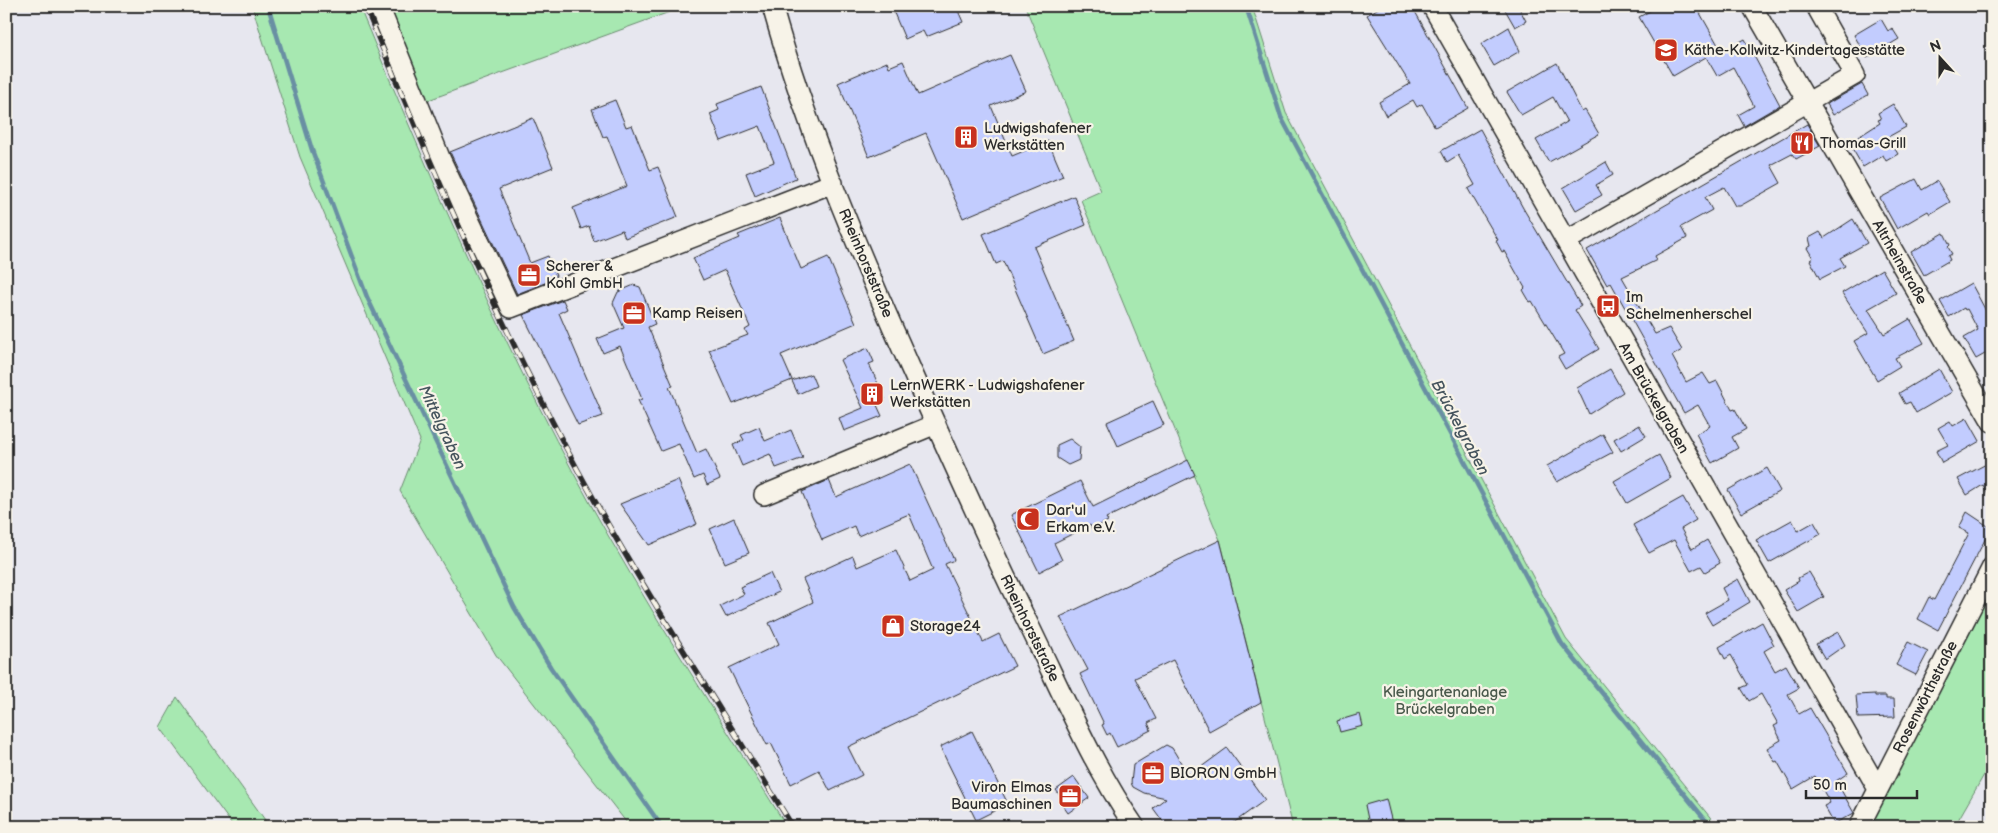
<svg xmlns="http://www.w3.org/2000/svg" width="1998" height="833" viewBox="0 0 1998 833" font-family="'Balsamiq Sans',sans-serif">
<rect width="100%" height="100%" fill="#e7e7ef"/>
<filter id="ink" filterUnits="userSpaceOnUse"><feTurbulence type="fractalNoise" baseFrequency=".02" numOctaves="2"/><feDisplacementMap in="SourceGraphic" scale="10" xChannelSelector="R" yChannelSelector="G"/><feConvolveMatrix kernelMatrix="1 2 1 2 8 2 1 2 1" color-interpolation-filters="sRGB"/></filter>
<g filter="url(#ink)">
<path fill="#a7e8b1" stroke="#698a6e" d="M252,6h107c75,181 153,361 250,531 56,98 118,193 178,290h-157l-134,-172 -96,-164 20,-51 -120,-283z
M370,6h316l-274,100z
M1025,6h227l34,107 280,526 152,188h-425l-73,-287 -139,-340 20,-9z
M1992,578v183l-38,66h-90z
M177,697l93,130h-36l-74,-100z"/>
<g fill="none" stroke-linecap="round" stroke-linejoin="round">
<path stroke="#698fa3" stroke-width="4.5" d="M268,6l44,144 55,147 147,310 37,61 111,159
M1246,6l35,111 281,527 149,183"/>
</g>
<path fill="#c2ccfe" stroke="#2b2b2b" d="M891,6h65l7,16 -37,15 -3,-6 -18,8z
M1382,6h30l56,102 -33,19 -13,-23 -5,3 -4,-7 -27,16 -7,-14 31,-18 -43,-69z
M1503,6h15l8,15 -11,6z
M1659,6h37l26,46 23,-13 35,66 -36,21 -6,-11 16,-9 -21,-39 -16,9 -11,-19 -33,19 -34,-59z
M1881,19l7,12 4,-3 7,11 -32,19 -13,-23z
M1509,27l11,24 -26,15 -13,-22z
M1010,55l16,36 -35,15 21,50 36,-15 15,35 -100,42 -37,-85 -57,24 -31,-74 49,-21 2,5 14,-6 15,34z
M1557,63l25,49 3,-2 14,24 -50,28 -13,-22 31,-18 -14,-25 -32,18 -14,-23z
M1862,84l6,11 -35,20 -6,-11z
M761,87l35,91 -41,18 -9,-23 28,-11 -14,-36 -39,15 -11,-27 9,-4 -2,-6z
M615,100l11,27 6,-2 18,45 8,-3 20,50 -53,21 -3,-8 -28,11 -5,-15 -8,3 -8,-21 54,-22 -20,-50 -4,1 -11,-28z
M1893,104l13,23 -18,10 10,17 -12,7 -3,-6 -20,12 -14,-24 31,-20 -2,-3 3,-1 -3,-6z
M533,118l20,49 -54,22 31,74 18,-7 8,20 -1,3 -38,15 -67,-142z
M1807,124l13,22 -24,13 -4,-5 -21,11 10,18 -41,23h-5l-11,-19 -19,10 7,13 -31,17 6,11 -32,18 2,4 -35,17 33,57 14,-6 13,22 -10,6 14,26 17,-9 7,11 7,-3 15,29 3,-1 11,20 -14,8 6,11 -26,15 -16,-29 14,-8 -12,-21 -14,8 -73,-130 -4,2 -20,-35z
M1480,129l43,79 58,98 -6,4 24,39 -34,20 -7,-12 6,-3 -32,-53 -2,1 -7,-12 2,-2 -21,-37 -2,1 -6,-11 2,-1 -30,-51 7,-4 -17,-30 -11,7 -6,-11z
M1606,162l7,13 -17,10 6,10 -26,15 -13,-22z
M1916,179l6,11 15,-9 13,21 -20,12 -2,-3 -31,18 -17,-31z
M1074,196l12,29 -52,22 40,94 -31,13 -40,-93 -7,3 -13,-30z
M780,218l21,51 27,-12 28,66 -75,32 11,25 -59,24 -24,-54 39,-15 -3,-5 5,-3 -25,-57 -22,10 -10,-22 47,-20 -2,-3z
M1853,219l14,24 -27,15 5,8 -25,13 -10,-19 3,-2 -6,-10 4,-2 -2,-8 11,-6 4,6z
M1944,233l6,12 -2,2 4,7 -4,2 2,4 -26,15 -13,-23z
M1882,269l14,24 -28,16 16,25 26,-15 14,24 -29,15 5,8 -23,14 -23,-39 14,-8 -26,-40z
M1971,283l21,39v28l-16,9 -12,-21 14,-8 -11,-21 -2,1 -1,-2 -15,9 -9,-16z
M634,285l6,2 15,37 -7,3 25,59 -4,1 28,66 9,-4 14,30 -13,6 -4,-10 -9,4 -15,-35 -18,7 -23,-51 4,-1 -22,-53 -17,7 -6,-14 27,-11 -11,-25 5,-11z
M563,300l4,9 -8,4 44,103 -25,9 -55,-110z
M868,348l6,14 -5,2 16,35 -9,4 6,13 -38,15 -5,-13 24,-10 -23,-48z
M1610,369l13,23 -34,22 -12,-26z
M1939,369l13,23 -36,21 -6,-11 -5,2 -6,-11z
M811,374l5,12 -18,8 -6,-13z
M1153,401l11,24 -46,21 -11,-24z
M1967,418l13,23 -38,22 -6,-12 12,-6 -10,-17 12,-7 3,5z
M1639,425l7,11 -25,15 -7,-12z
M759,427l6,14 26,-11 12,28 -27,10 -6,-14 -28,12 -9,-21 11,-5 -3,-5z
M1603,434l10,18 -56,30 -10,-16z
M1070,439l10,8 -1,13 -11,5 -11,-7v-13z
M1659,455l12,23 -44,25 -13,-22z
M1188,460l7,15 -89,43 2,3 -16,8 -2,-4 -36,18 8,17 -23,12 -28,-57 69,-34 13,26z
M1992,461v40l-9,-16 -16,10 -9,-16z
M910,464l44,96 -9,4 38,78 16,-8 16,32 -167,81 14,28 -32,16 -11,-21 -28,14 -20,-41 -4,2 -38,-77 50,-24 -10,-21 44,-21 -10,-23 50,-23 4,11 39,-17 14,31 23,-11 -24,-56 -51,22 -4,-10 -32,14 -20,-48 27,-12 7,17z
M1767,468l13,23 -39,22 -13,-23z
M678,480l19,44 -48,21 -29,-41z
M1683,497l13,23 -15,9 11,20 15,-9 13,23 -15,9 -4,-6 -10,5 -17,-31 -25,13 -16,-28z
M1967,512l24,16 -53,102 -20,-11 11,-22 5,3 35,-67 -10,-5z
M734,518l15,35 -24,10 -15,-34z
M1792,520l6,11 16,-9 7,12 -52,29 -13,-23z
M1220,540l41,162 -52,29 -36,-71 -38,18 21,41 -8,4 3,7 -34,17 -7,-14 -3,2 -5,-10 2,-1 -24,-50 8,-4 -28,-53z
M1809,572l15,25 -26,15 -14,-22 15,-9 -1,-3z
M770,573l9,19 -53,25 -6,-11 24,-12 -4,-7z
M1738,579l12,23 -38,23 -7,-12 23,-13 -6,-12z
M1762,622l12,23 -10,6 11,20 11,-6 13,23 -11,6 11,20 11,-6 38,65 -12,8 18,32 -20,11 -10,-18 6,-3 -15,-27 -22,13 -16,-28 -2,1 -8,-14 14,-8 -7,-14 4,-2 -17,-30 -12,7 -8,-13 7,-3 -17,-30 -6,4 -6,-12z
M1838,632l7,13 -20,14 -9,-15z
M1908,642l20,10 -12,23 -20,-10z
M1875,694v2h11v3h8l1,18 -37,1 -2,-23z
M1360,714l3,12 -23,6 -3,-11z
M972,731l36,73 -32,16 -36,-73z
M1166,745l6,3 17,28 38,-28 38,52 -37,27h-61l-14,-19 13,-10 -22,-5 -11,-6 -2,-4 2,-18z
M1074,777l15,21 -21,15 -9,-13 3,-2 -6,-8z
M1386,799l7,28h-12l-1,-5 -11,2 -4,-19z"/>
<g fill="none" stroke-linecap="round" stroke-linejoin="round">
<g stroke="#2b2b2b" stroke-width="22">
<path id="minor" d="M379,6l62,154 70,148 322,-125
M772,6c35,125 86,244 139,363 36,81 72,162 111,242 36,72 67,149 113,216
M1432,6l446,783
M1752,6l240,416
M1566,241l289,-166 -39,-69
M764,495l172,-71
M1859,827l133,-260"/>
</g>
<use href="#minor" stroke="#f7f3e8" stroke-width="19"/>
<g stroke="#2b2b2b" stroke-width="5.5">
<path id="rail" d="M365,6c74,179 151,359 248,527 57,99 120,196 180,294"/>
</g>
<use href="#rail" stroke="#f7f3e8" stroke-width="4" stroke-dasharray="11" stroke-linecap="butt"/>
</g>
</g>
<defs>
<g id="school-square" transform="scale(1.25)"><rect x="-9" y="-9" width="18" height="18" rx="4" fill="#c8321e" stroke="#f7f3e8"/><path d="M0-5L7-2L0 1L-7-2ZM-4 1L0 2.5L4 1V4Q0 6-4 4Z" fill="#fff"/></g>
<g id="building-square" transform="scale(1.25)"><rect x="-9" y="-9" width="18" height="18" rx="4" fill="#c8321e" stroke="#f7f3e8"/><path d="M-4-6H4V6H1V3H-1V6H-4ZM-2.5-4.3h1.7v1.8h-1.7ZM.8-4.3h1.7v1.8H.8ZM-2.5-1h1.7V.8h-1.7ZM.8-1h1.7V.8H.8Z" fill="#fff"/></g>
<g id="restaurant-square" transform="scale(1.25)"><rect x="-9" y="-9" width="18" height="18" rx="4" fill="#c8321e" stroke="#f7f3e8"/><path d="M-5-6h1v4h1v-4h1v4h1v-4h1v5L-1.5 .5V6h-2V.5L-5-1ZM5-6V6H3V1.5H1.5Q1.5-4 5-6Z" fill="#fff"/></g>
<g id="office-square" transform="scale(1.25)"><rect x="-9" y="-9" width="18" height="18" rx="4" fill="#c8321e" stroke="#f7f3e8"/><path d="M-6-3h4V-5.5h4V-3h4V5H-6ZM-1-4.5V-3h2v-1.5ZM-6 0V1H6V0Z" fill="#fff"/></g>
<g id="bus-square" transform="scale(1.25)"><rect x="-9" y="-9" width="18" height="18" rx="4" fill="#c8321e" stroke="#f7f3e8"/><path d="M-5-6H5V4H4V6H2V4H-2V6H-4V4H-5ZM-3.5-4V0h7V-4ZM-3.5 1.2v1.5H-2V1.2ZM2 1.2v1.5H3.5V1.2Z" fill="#fff"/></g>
<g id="mosque-square" transform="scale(1.25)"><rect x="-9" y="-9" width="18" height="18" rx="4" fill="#c8321e" stroke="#f7f3e8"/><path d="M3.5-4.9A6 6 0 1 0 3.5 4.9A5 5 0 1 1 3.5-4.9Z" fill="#fff"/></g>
<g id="shop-square" transform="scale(1.25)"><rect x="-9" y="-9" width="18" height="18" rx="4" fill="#c8321e" stroke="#f7f3e8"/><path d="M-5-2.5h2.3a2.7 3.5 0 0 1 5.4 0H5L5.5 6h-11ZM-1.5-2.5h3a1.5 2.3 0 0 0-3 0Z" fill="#fff"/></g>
</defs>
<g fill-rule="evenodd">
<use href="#school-square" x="1666" y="50"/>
<use href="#building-square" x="966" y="137"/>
<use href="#restaurant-square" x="1802" y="143"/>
<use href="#office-square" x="529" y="275"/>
<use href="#bus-square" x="1608" y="306"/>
<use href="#office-square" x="634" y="313"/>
<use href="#building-square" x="872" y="394"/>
<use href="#mosque-square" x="1028" y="519"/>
<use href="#shop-square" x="893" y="626"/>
<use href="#office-square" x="1153" y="773"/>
<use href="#office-square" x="1070" y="796"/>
</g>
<g text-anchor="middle" stroke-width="4.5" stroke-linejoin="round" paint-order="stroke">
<g font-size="15" fill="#2b2b2b" stroke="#f7f3e8" text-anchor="start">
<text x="1684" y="55">Käthe-Kollwitz-Kindertagesstätte</text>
<text x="984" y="133">Ludwigshafener<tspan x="984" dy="17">Werkstätten</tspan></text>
<text x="1820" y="148">Thomas-Grill</text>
<text x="546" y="271">Scherer &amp;<tspan x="546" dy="17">Kohl GmbH</tspan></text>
<text x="1626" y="302">Im<tspan x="1626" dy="17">Schelmenherschel</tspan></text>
<text x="652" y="318">Kamp Reisen</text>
<text x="890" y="390">LernWERK - Ludwigshafener<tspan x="890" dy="17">Werkstätten</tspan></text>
<text x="1046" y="515">Dar'ul<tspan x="1046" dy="17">Erkam e.V.</tspan></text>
<text x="910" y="631">Storage24</text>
<text x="1170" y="778">BIORON GmbH</text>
<text x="1052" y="792" text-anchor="end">Viron Elmas<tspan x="1052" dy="17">Baumaschinen</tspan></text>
</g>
<g font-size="15" fill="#2b2b2b" stroke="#f7f3e8">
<text transform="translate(1900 262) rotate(60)" y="5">Altrheinstraße</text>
<text transform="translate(866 263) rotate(67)" y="5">Rheinhorststraße</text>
<text transform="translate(1654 398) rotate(60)" y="5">Am Brückelgraben</text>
<text transform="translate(1030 628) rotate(64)" y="5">Rheinhorststraße</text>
<text transform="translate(1925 697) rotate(-63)" y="5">Rosenwörthstraße</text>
</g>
<g font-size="15" fill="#4a5a4c" stroke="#f7f3e8">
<text x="1445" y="697">Kleingartenanlage<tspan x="1445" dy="17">Brückelgraben</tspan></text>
</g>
<g font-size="16" font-style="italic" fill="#45545d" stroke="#f7f3e8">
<text transform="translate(443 427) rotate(65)" y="6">Mittelgraben</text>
<text transform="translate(1461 427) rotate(62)" y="6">Brückelgraben</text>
</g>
</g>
<rect width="1998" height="833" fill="none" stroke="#f7f3e8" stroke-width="25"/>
<rect x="12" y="12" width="1973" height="808" fill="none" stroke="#2b2b2b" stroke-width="2" filter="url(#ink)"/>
<g transform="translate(1940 58) rotate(339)" stroke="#f7f3e8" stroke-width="4" paint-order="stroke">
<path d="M0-4L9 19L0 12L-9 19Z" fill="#2b2b2b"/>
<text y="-8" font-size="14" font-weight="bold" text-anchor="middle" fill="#2b2b2b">N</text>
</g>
<path d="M1806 790v8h111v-8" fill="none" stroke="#2b2b2b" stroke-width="2.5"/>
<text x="1813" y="790" font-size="15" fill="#2b2b2b" stroke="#f7f3e8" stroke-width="4" paint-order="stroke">50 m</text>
</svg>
